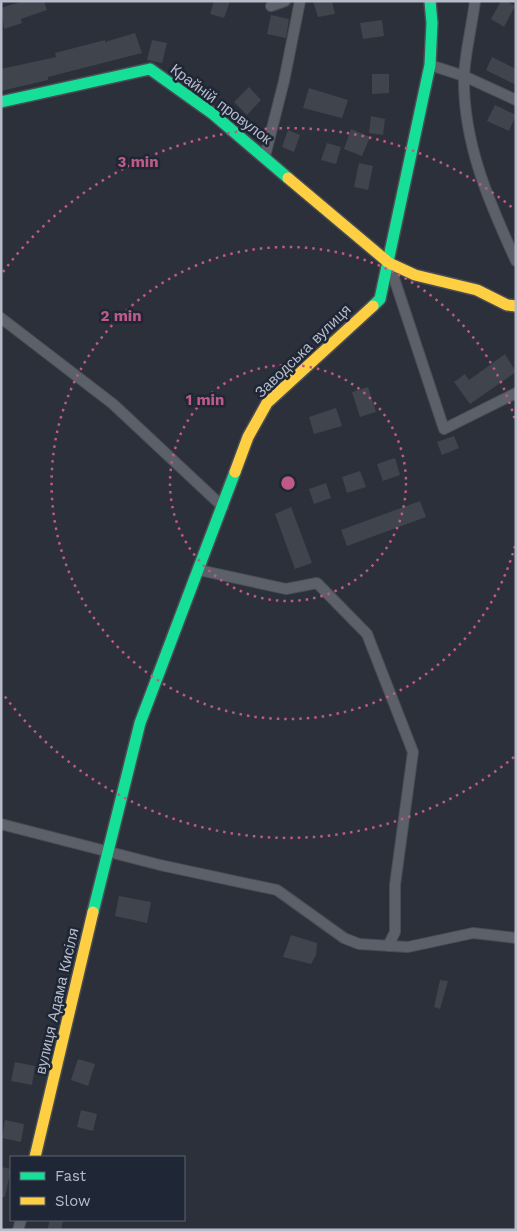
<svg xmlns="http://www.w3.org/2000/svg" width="517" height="1231" viewBox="0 0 517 1231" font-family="'Work Sans',sans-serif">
<rect width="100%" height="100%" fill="#2c303a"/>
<path fill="#40444c" d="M23,1h21l3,9 -26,9 1,4 -18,6 -3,-21z
M214,1h16l-6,17 -14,-4z
M313,1h19l3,13 -17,3z
M501,1h6l8,5 -11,21 -13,-8z
M271,15l18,4 -3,19 -19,-4z
M382,20l2,16 -21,3 -3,-16z
M135,33l7,20 -94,24v3l-47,11v-22l55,-12 -1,-4 50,-13v2z
M152,40l15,3 -5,20 -15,-3z
M492,57l24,12v16l-30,-15z
M372,74h17v19l-17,1z
M249,87l12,13 -14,15 -13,-13z
M309,88l39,12 -6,18 -39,-10z
M495,105l21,10 -7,16 -22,-10z
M371,116l14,3 -2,16 -14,-2z
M351,129l19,8 -8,19 -18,-7z
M288,130l12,5 -6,17 -12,-5z
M327,143l14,4 -5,17 -15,-4z
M359,163l14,3 -5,24 -14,-3z
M505,354l11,18 -46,32 -16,-22 11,-8 4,6z
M368,387l8,25 -16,5 -8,-25z
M336,408l6,18 -28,8 -5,-17z
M454,436l5,12 -17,7 -5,-13z
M395,458l5,17 -17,6 -6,-17z
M360,471l6,16 -19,6 -5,-16z
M326,483l5,15 -17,6 -5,-15z
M420,501l6,16 -79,29 -6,-16z
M291,507l21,56 -17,6 -20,-55z
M119,896l32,6 -4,21 -32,-7z
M291,935l26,8 -1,12 -5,9 -28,-7z
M440,980l8,1 -8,28 -6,-2z
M78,1059l17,5 -7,22 -17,-6z
M15,1062l20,4 -3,19 -21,-4z
M81,1110l16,4 -4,17 -16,-4z
M5,1120l19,4 -3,18 -19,-4z
M1,1167l10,2 -6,28h-4z
M50,1220l13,1 -2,9h-14z"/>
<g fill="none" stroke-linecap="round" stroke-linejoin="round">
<g stroke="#4a4d54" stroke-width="12">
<path id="street" d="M475,1c-3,25 -10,51 -11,76 -1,66 25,125 52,184
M271,6l14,-5
M430,65l34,11 52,24
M265,156l19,-75 16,-80
M389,263l55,166 72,-36
M1,318l112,86 110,103
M199,570l87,19 31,-6 50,51 46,118 -18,133v47l-7,14
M1,824l159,41 117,25 67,48 15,6 49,3 65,-14 43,5
M18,1230l3,-10"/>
</g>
<g stroke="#4a4d54" stroke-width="14">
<path id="fast" d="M1,102l149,-33 63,45 75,64
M373,306l7,-7 50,-234 2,-42 -2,-22
M93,912l47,-189 95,-251"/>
</g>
<g stroke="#4a4d54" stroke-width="14">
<path id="slow" d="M288,178l101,85 26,12 62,15 30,15 9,1
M235,472l13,-35 19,-34 106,-97
M35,1157l58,-245"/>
</g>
<use href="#street" stroke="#5c6068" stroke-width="10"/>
<use href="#fast" stroke="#16e098" stroke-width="11"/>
<use href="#slow" stroke="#ffcf43" stroke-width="11"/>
</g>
<g fill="none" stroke="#bd5a87" stroke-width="2.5" stroke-dasharray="2.5 5">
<circle cx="288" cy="483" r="118"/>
<path d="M515 546A236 236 0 1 1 515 420"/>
<path d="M514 757A355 355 0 0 1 3 694M3 272A355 355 0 0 1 514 209"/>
</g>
<g text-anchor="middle" stroke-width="5" stroke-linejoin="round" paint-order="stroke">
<g font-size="15" fill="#b6bcca" stroke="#1f2635">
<text transform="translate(221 104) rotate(37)" y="5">Крайній провулок</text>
<text transform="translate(303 351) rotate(-44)" y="5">Заводська вулиця</text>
<text transform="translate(57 1001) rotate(-77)" y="5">вулиця Адама Кисіля</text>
</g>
</g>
<circle cx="288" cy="483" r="8" fill="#bd5a87" stroke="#1f2635" stroke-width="2.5"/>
<g font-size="15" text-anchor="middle" font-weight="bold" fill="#bd5a87" stroke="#1f2635" stroke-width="5" stroke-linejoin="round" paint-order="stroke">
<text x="138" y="167">3 min</text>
<text x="121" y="321">2 min</text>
<text x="205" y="405">1 min</text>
</g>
<rect width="517" height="1231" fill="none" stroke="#b6bcca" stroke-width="5"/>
<rect x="10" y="1156" width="175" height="65" fill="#1f2635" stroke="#5b6271"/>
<rect x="20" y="1172" width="25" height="8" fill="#16e098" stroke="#5b6271"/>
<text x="55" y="1181" font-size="15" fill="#b6bcca">Fast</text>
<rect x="20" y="1197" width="25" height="8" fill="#ffcf43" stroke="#5b6271"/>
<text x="55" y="1206" font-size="15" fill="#b6bcca">Slow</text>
</svg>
